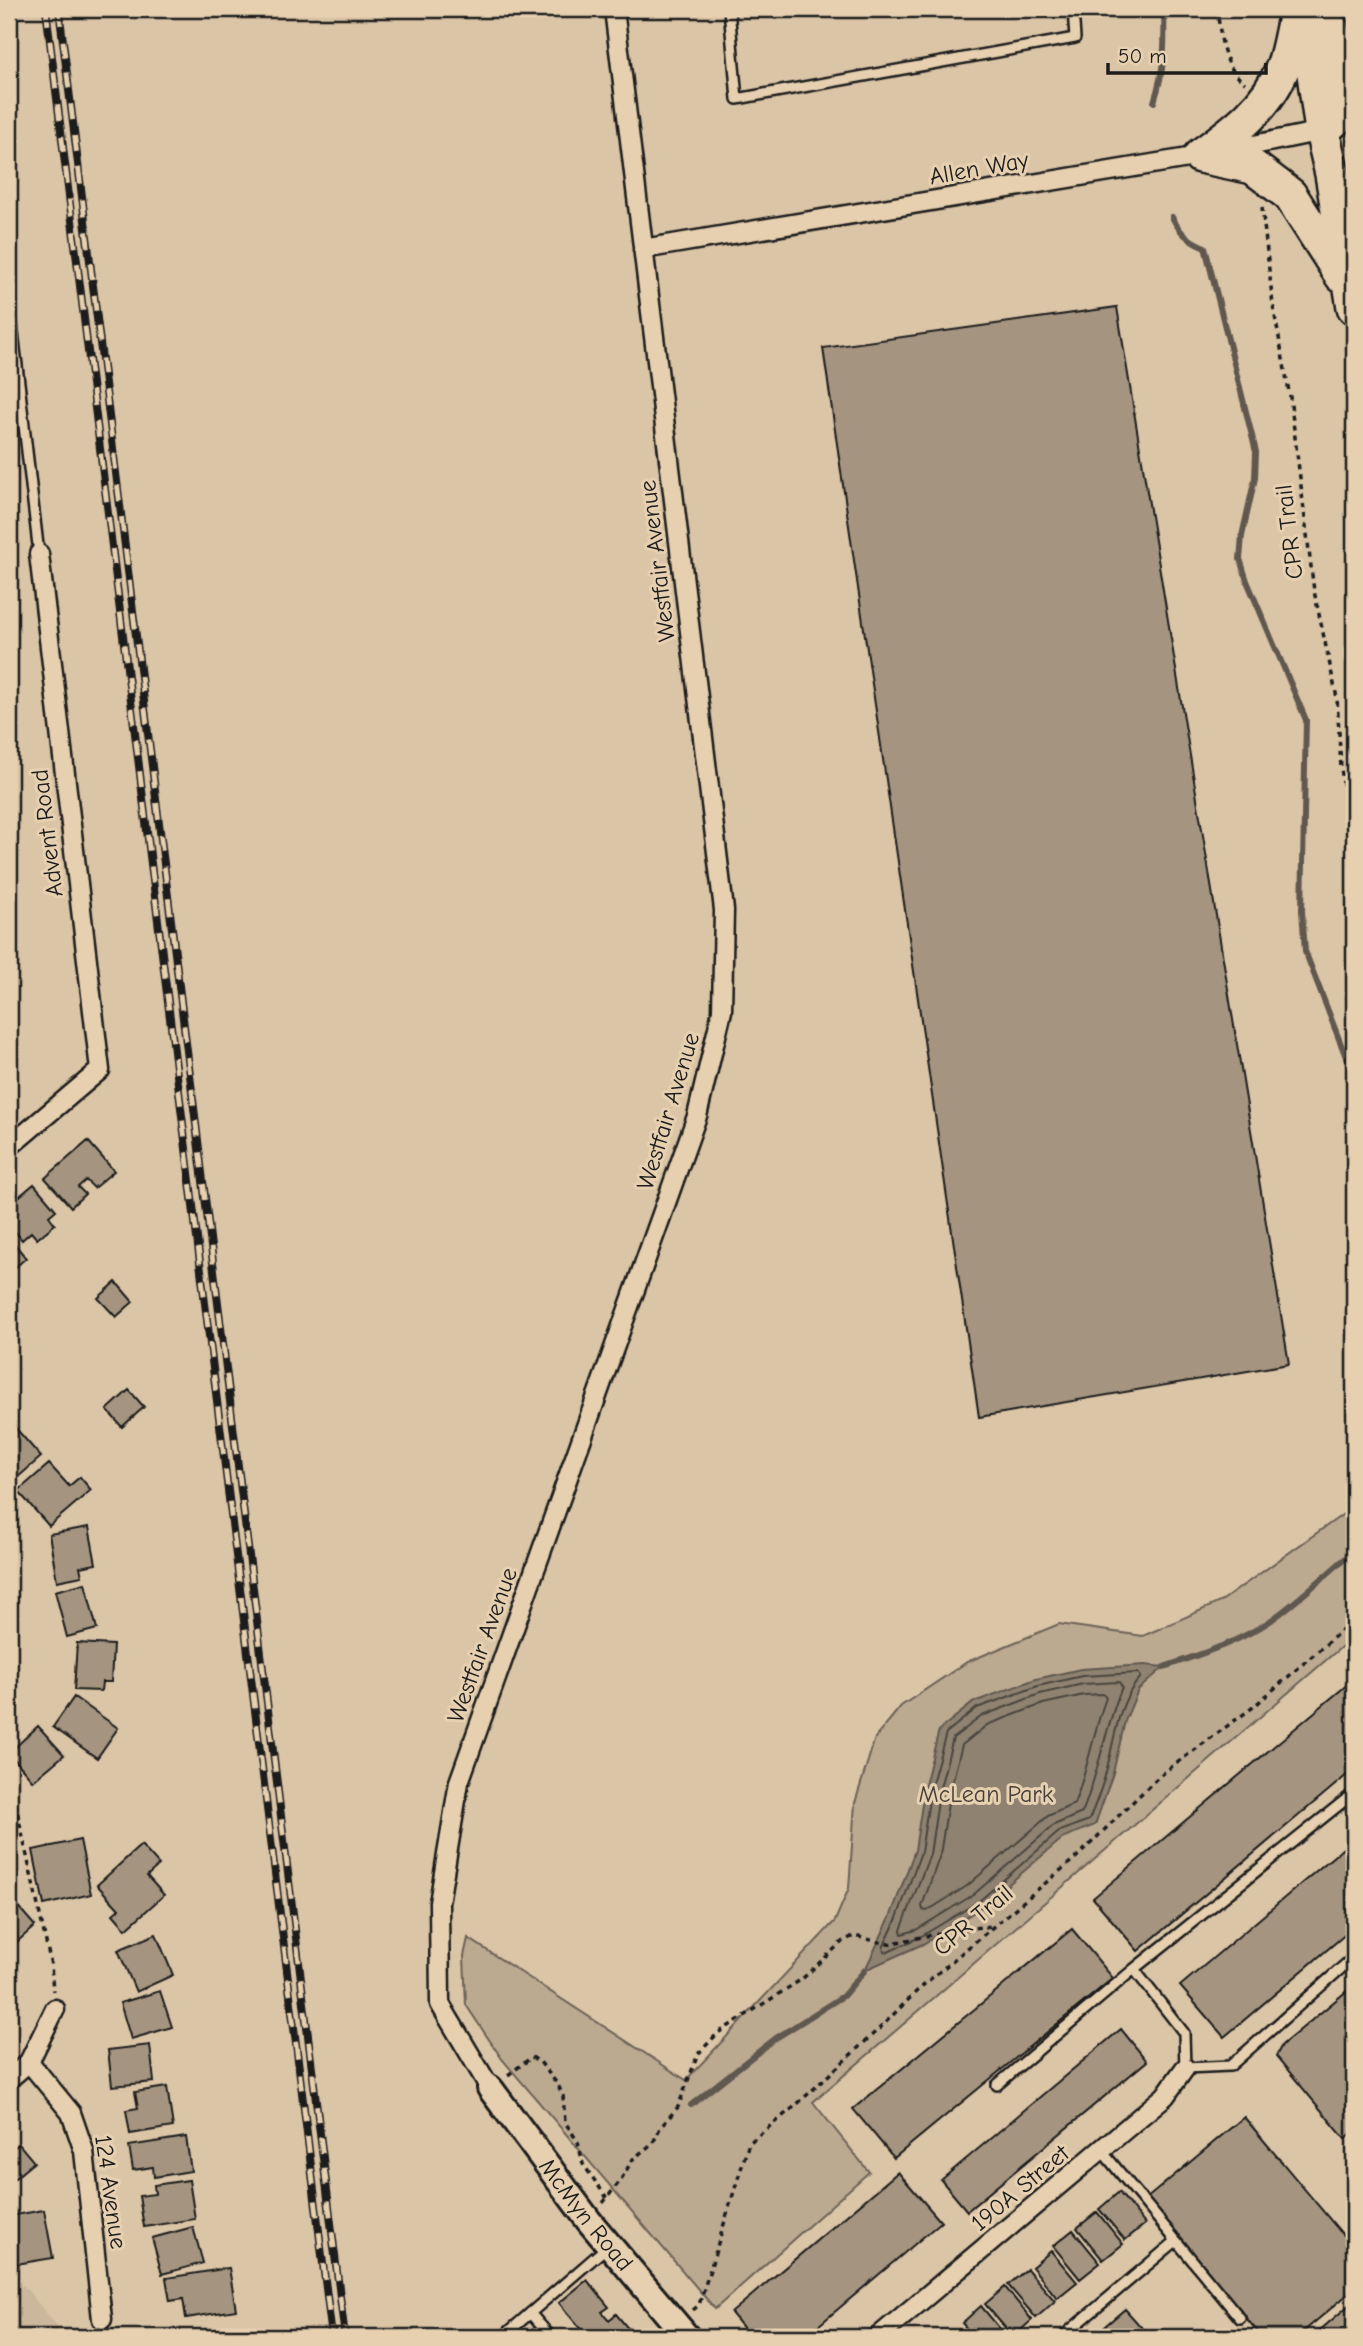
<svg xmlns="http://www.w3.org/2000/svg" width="1363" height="2346" viewBox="0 0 1363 2346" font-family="'Comic Neue',sans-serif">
<rect width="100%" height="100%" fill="#dbc5a7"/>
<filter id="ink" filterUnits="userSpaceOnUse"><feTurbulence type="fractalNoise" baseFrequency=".0143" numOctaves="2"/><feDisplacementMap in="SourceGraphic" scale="14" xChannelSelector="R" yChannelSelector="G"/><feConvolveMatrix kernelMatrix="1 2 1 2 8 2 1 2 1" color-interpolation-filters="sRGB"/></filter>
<g filter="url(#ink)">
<path fill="#cbb79b" d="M23,2285l43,52h-57v-40z"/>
<path fill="#bba990" stroke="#6c6256" stroke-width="2" d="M1349,1510l5,6v120l-541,466 56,70 -154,137 -213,-250 -36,-54 -2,-49 4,-18 218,142 149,-159 14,-33 6,-85 20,-65 26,-32 66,-44 92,-38 84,12 77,-34z"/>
<path fill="#8f8271" stroke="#61594f" stroke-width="2" d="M1145,1665l19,2 -26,23 -13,31 -12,52 -18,52 -31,12 -82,70 -59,37 -58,26 26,-55 24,-65 10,-65 14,-55 35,-28 62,-23 45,-10z"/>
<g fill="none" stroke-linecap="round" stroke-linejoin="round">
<path stroke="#4a453e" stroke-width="2" d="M1138,1673l3,4c-23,24 -26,60 -34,91 -4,17 -11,35 -18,52l-29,11 -82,71 -58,35 -32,15 -4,-1 -1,-3 14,-30 24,-66 10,-65 15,-54 31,-25 61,-22 44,-10z
M1119,1682l3,5c-17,41 -23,85 -40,126l-28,12 -81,70 -57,35 -14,4 -1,-4 29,-76 10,-66 13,-50 29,-22 58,-22 43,-10z
M1084,1695l19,-1 3,4c-13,34 -18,72 -32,106l-26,12 -81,70 -40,25 -4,-1 -1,-4 18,-51 10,-64 12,-46 25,-20 56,-21z"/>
<path stroke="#61594f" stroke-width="6" d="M1154,102c11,-34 11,-58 10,-93
M1172,217c8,16 16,23 33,30l51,205 -1,26 -13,58 -2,23 7,22 59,139 -4,191 3,40 49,127
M1164,1667c35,-12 75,-25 106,-46 30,-21 56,-47 84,-70
M691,2105l85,-67 67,-42 22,-26"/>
</g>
<path fill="#a59580" stroke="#1c1c1c" stroke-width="2" d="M1117,307l172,1057 -310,53 -156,-1069z
M88,1141l26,30 -20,17 -8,-8 -8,7 7,7 -14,13 -26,-29z
M34,1184l22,26 -7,6 6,8 -18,15 -6,-7 -9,8 -13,-16v-19z
M9,1237l17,21 -17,15z
M116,1282l17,20 -17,15 -18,-19z
M129,1390l15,17 -22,20 -15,-17z
M12,1424l29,33 -32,28v-58z
M49,1464l20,22 11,-9 11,13 -42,36 -31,-35z
M89,1527l7,37 -16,3 2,9 -25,5 -8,-47z
M85,1583l12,46 -30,8 -12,-46z
M77,1643l36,2 -2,37h-9l-1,9 -27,-1z
M1354,1679v90l-216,182 -45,-53z
M74,1697l44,31 -21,30 -44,-31z
M38,1726l26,29 -31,26 -24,-28z
M1354,1839v88l-130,110 -44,-51z
M80,1840l11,54 -47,11 -11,-55z
M141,1845l18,20 -12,11 17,19 -38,34 -13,-15 6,-5 -22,-24z
M9,1896l26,30 -26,23z
M1072,1929l41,49 -219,180 -41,-49z
M156,1934l17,41 -37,17 -18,-42z
M1354,1985v146l-9,8 -69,-83 6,-11z
M160,1991l12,36 -41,12 -11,-36z
M1121,2029l26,32 -180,150 -26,-31z
M150,2045l4,37 -42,4 -4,-36z
M167,2087l6,40 -43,7 -4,-24 12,-2 -3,-16z
M1244,2117l110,131v41l-57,48h-35l-116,-138z
M186,2137l5,34 -37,6 -1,-10 -20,3 -4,-24z
M9,2143l4,5 6,-4 15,18 -25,21z
M898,2172l43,50 -136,115h-54l-20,-24z
M189,2180l6,39 -51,8 -5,-31 16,-2 -1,-9z
M1119,2192l26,32 -20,16 -26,-31z
M44,2210l9,48 -37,6 -7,-48z
M1097,2212l26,32 -20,16 -26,-32z
M193,2227l10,36 -41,11 -10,-36z
M1073,2230l27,33 -20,16 -27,-33z
M1051,2251l26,31 -20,16 -25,-31z
M229,2268l7,42 -50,8 -3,-19 -13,2 -4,-23z
M1027,2269l28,32 -19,17 -28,-33z
M587,2280l22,27 -7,5 7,8 7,-6 19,23h-48l-28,-34z
M1005,2287l27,33 -19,17 -28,-33z
M1354,2301v36h-42z
M981,2306l26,31h-33l-12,-14z
M1125,2309l25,28h-58z"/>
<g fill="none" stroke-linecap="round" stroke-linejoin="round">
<g stroke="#1c1c1c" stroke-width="14">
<path id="lane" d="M729,9l8,90 338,-61 -2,-29
M9,297l30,257
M1134,1969l50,64 1,35 45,-2 124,-109
M997,2085l137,-116 220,-176
M1102,2151l138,167
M530,2313l21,24
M506,2337v-3l102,-88
M1062,2337l114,-96"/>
</g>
<g stroke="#1c1c1c" stroke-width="23">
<path id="street" d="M643,249l557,-93 122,-25
M9,1147l91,-77 -61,-516
M55,2009l-26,53 42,51 13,38 18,168
M9,2079l20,-17
M490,2088l-50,-84 -1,-101 20,-121 238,-666 25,-105 2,-101 -110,-901
M878,2337l287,-241 20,-28"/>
</g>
<g stroke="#1c1c1c" stroke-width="30">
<g id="secondary">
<path id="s1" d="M490,2088l99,133 98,116"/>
</g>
</g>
<g stroke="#1c1c1c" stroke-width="38">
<path id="highway" d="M1305,9l17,122 10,43 22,133
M1322,131l19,-17 3,-16 -13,-70
M1200,156l53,11 37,28 52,81
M1200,156c33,-24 68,-49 83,-89 7,-19 9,-39 14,-58"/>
</g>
<path stroke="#1c1c1c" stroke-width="3.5" stroke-dasharray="5 5" stroke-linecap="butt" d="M1217,9c4,27 4,56 28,74
M1262,207l11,98 17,92 24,194 23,107 4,70 7,48 4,59 -2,62 4,13
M9,1774l42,191 2,26
M508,2075l24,-18 8,5 18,23 5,11 2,26 13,20 5,22 24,34
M603,2203l17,-22 13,-22 20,-16 7,-15 18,-21 20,-53 20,-21 84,-54 41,-38 11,-5 34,8 67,-14 37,-4
M693,2310l6,-5 50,-162 45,-36 88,-81 39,-39 158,-132 80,-79 93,-68 102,-88"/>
<use href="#lane" stroke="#e7d0b0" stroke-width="9"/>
<use href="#street" stroke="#e7d0b0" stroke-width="18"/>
<use href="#secondary" stroke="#e7d0b0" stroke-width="24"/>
<use href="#highway" stroke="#e7d0b0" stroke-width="33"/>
<g stroke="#1c1c1c" stroke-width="8">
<path id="rail" d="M46,9l286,2328
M59,9l286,2328"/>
</g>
<use href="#rail" stroke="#e7d0b0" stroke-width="5" stroke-dasharray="16" stroke-linecap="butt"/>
</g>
</g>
<g text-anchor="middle" stroke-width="6" stroke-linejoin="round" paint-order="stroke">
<g font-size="24" fill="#1c1c1c" stroke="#e7d0b0">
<text transform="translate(979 168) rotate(-10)" y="8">Allen Way</text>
<text transform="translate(1289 532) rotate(-97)" y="8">CPR Trail</text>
<text transform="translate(657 561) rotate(-97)" y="8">Westfair Avenue</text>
<text transform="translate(47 833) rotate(-97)" y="8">Advent Road</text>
<text transform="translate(668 1111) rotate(-73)" y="8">Westfair Avenue</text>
<text transform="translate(482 1645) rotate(-70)" y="8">Westfair Avenue</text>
<text transform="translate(973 1920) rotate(-40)" y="8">CPR Trail</text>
<text transform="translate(1020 2188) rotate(-40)" y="8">190A Street</text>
<text transform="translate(111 2192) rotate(82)" y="8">124 Avenue</text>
<text dy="8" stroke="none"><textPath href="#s1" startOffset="159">McMyn Road</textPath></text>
</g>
<g font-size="24" fill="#443f39" stroke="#e7d0b0">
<text x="986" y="1802">McLean Park</text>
</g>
</g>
<rect width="1363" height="2346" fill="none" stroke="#e7d0b0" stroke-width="35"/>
<rect x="18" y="18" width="1328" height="2311" fill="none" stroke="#1c1c1c" stroke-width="2.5" filter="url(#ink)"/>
<path d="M1108 63v10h158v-10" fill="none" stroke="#1c1c1c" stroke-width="3.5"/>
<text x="1118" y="63" font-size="21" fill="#1c1c1c" stroke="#e7d0b0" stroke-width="5" paint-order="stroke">50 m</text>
</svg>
